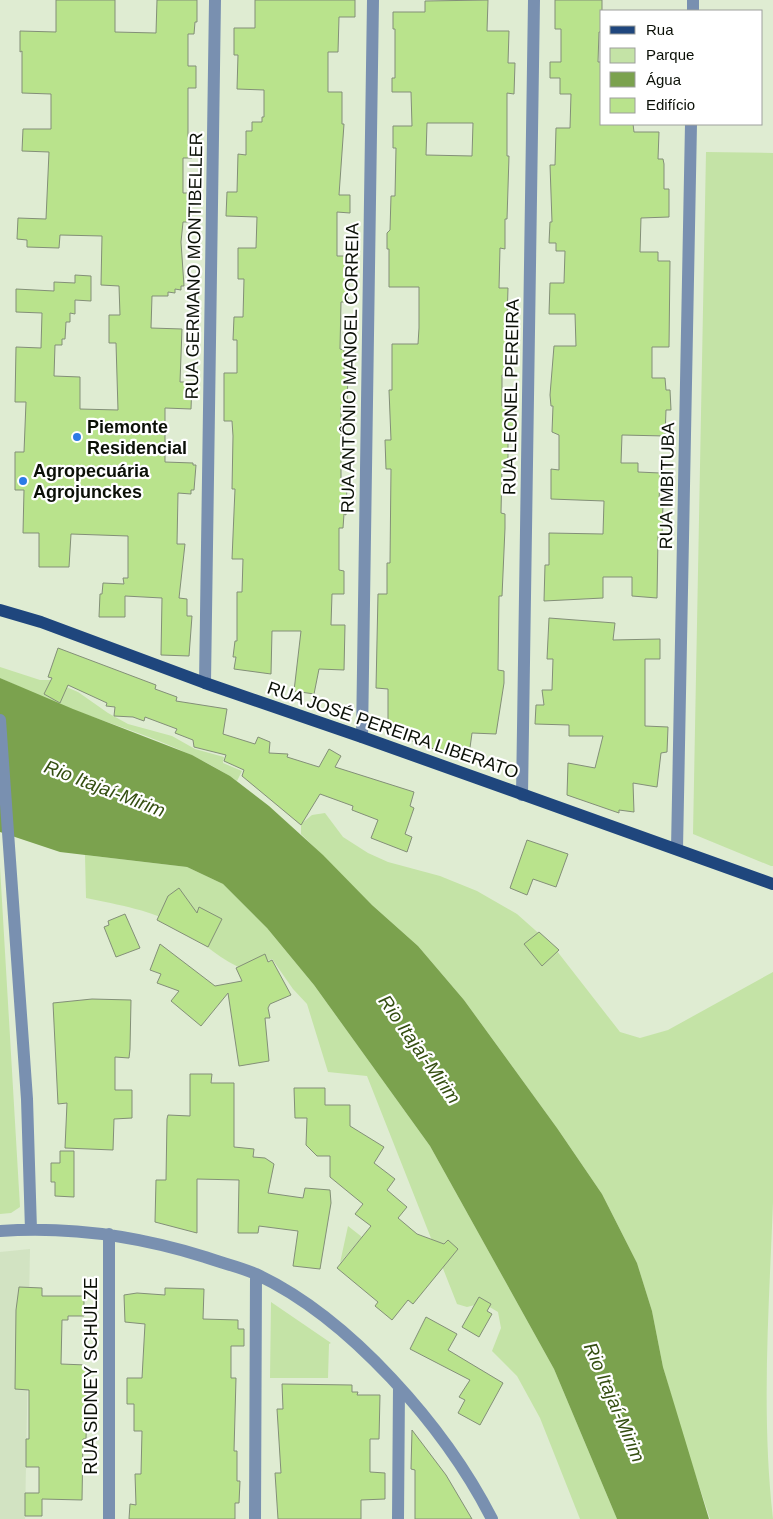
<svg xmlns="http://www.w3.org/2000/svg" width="773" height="1519" viewBox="0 0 773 1519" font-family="Arial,sans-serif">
<rect width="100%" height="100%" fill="#dfecd2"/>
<path fill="#d2e3c2" d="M30,1249l-5,270h-25v-267z"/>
<path fill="#c4e3a6" d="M706,152l67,1v713h-2l-78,-32z
M0,667l40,13h10l28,12 30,21 20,11 44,12 23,13 29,8 -1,6 19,8 -5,10c-50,-34 -107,-50 -163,-71 -25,-10 -49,-21 -74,-32z
M325,813l18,24 25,16 20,9 52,14 37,15 40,23 36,32 67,86 20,6 28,-8 105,-58c0,76 0,153 0,230 -4,106 -12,211 0,317h-63l-27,-82 -20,-70 -11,-56 -15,-48 -35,-69 -45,-66 -93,-128 -46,-54 -46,-41 -71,-71v-10l11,-9z
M85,855l102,12 36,17 44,44 47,57 116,161 124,223 63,150h-37l-40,-101 -23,-42 -25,-25 9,-23 -3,-16 -15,-9 -16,4 -10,-3 -90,-228 -39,-4 -21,-68 -14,-15 -21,-30 -26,11c-25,-9 -42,-27 -64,-42 -28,-18 -64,-23 -96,-30z
M0,867l20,340 -9,6 -11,1z
M348,1226l14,11 -22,26z
M271,1302l60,41 -2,1 -1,34h-58z"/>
<path fill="#7ba24e" d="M0,678l73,31 119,46 38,21 39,30 54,49 49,50 46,41 46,54 93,128 45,66 35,69 15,48 11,56 46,152h-92l-63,-150 -124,-223 -116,-161 -47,-57 -44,-44 -36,-17 -127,-15 -60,-20z"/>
<path fill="#b9e38c" stroke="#838f78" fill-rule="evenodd" d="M56,0h59v32l41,1 1,-33h40v22h-2l-1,12h-6v32h8v22h-8v52h4v18h-9v35h9l-1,29h-8l-2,20 3,44h-3v4l-6,-1v4l-7,-1v4h-16l-1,32 31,1 -2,53h12l-1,27 -26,-1v54l28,1v2h3l-2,25h-3v4l-13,-1 -1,51h8l-6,54 8,1v17h5l-3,40 -28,-1 1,-57 -37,-2v21h-26l1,-23h2l1,-11 21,1 -1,-6h5v-42l-57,-2 -2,33h-30v-34h-16l1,-43h-9v-38h9l2,-50h-11l1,-55 25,1 1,-35 -26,-1v-23l38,2v-9l21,1v-8l16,1v25l-16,-1v14l-5,-1v9h-4l-1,17h-3v6h-7l-1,31 26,1v32l38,1 -2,-67h-7v-28h11l-1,-29 -18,-1 1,-49 -42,-1 -1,13 -32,-1v-7l-10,-1 1,-21 28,1 3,-67 -27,-1 1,-22h28v-35l-29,-1v-42l-2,1v-21l36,1z
M255,0h100v17h-16l-1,35h-10v40h14v32h2l-5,71h11v18l-13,-1v44h13l-2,46h-7l-1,47 4,1v24h4l-1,32h-6v79h6l-1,30 -2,-1 -1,14h-4v42l5,1v23h-12l-1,31h14l-1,45 -25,-1 -5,25 -20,-3 7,-60h-29l-1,43 -37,-5 2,-12h-3l2,-16h2v-49h5l1,-33h-11l3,-70h-3l1,-53 -1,-15h-8v-48h13v-33h-4l1,-23h9l1,-38h-6v-31h18l1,-31 -31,-1 1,-24h10l1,-38 8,1v-24h6v-9h10v-5h2v-27l-27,-1 1,-34h-4v-27h21z
M488,0l-1,31h22l-1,32h7l-1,31 -7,-1v63h2l-2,63h-2v30l-5,-1 -1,40h9l-1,32h4l-2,55h-7v31h13l-1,22h-6v37l-2,3h-4l-1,45 4,1v14l-3,68h-3l-1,74 6,1v12l-8,51 -24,-1 -3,22 -27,-5v2l-54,-20v-43l-12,-1 2,-94h9v-31h3l1,-94h-5l-1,-29h6l-2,-50h3v-46h26l1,-16v-41h-30v-38h-2v-16l3,-3 1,-34h4l1,-48h-3v-22h19l-1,-34h-19v-14h3v-49h-2v-17h32v-11zM427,123h46l-1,33 -46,-1z
M555,0h47v32h-3l-1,30h4v62h31l1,8h25l-1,27h5l1,5v25h5v28l-28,1 -1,34h18v9h12l-1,86h-17v31h13l1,12h4l1,20h-5l-1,26 -43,-1 -1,28h17v9l22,1 -1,31h4l-1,31h-4l-1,63 -25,-2v-19h-29v21l-59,3 1,-36h4v-32l54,1 1,-33 -53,-2v-30l8,1v-35l-7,-3 1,-26h-2l-1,-11 4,-49h22l-1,-32h-26l1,-31h14l1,-32h-9v-8h-7l1,-21h2l-2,-57h5l1,-37h14l1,-34h-11v-16h-10v-16h11v-33h-6z
M549,618l66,5 -2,17 47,-1v20h-15v67l23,1 -1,25 -6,1 -4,34 -24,-4 1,29 -15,-2v3l-52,-18 1,-32 27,5 8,-32h-34v-11l-34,-1 1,-19h8l-2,-15h10l1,-31h-6z
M58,648l98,37 -1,4 22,8 -1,4 51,8 -4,25 32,10 3,-7 12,5 -1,11 19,1 -1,3 32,10 10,-18 12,7 -6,11 79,25 -4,14 4,2 -9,26 7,3 -5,15 -36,-14 7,-18 -26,-10 1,-4 -33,-12 -19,31 -59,-49 2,-6 -20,-9 2,-6 -32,-8 -1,-7 -18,-7 2,-4 -32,-12 -1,4 -11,-4 -19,-1 1,-9 -9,-1 1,-3 -39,-18 -8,18 -16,-9 8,-16 -4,-1z
M527,840l41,14 -12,33 -23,-8 -6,16 -17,-7z
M179,888l18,25 2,-6 23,12 -14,28 -51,-27 11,-24z
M125,914l15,34 -24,9 -12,-30 5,-2 -1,-4z
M539,932l20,18 -17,16 -18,-22z
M160,944l55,42 27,-5 -6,-13 29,-14 3,8 4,-2 19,35 -21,9 -2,4 2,10h-5l4,43 -30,5 -11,-73 -27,33 -30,-25 8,-10 -22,-8 4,-9 -11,-4z
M92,999l39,1 -1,49 -1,9 -14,-1v33h17v28l-18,1 -1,31 -48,-2 2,-45 -9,1 -5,-101z
M190,1074h22l-1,9h23v64l20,2 -1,8 12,1 9,6 -6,29 35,5 2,-10 25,2 1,13 -11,66 -27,-3 5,-35 -39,-5 -1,7h-20l1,-53 -42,-1v54l-42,-11 1,-42h10l1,-61 1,-4 22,1z
M294,1088h31v17h25v21l34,21 -10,16 21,16 -8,11 20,17 -9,11 19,16 27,10 4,-4 10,9 -45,55 -5,-4 -16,20 -17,-14 3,-4 -41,-34 34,-42 -16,-12 8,-10 -33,-27v-21h-13l-11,-11 1,-27h-12z
M60,1151h14v46l-19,-1v-14h-4v-19h9z
M19,1287l23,1v8h42v20h-16v4h-6l-1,44 25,1v7h2l-2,67h-3l-1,61 -40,-1v17h-17v-23h14v-26h-13v-28h3v-49l-14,-1 1,-79z
M165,1288l39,1 -1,30 35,1v9h6v17h-13v32h5l-2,73h3v30h3l-1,22h-4v16h-106l1,-15 6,1 -1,-31h6l1,-43h-8v-27h-7v-26h15l3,-54 -20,-2 -1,-27 13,-2 28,2z
M479,1297l12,7 -4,7 5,3 -13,23 -17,-10z
M426,1317l31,17 -9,16 55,33 -23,42 -22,-12 7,-13 -6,-3 11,-17 -60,-31z
M282,1384l70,1v7h6l-1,3h23l-1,44h-9v33l15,1v26l-24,1v19h-83l-3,-46h6l-4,-64h6z
M412,1430l34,45 26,44h-57v-49l-4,-1z"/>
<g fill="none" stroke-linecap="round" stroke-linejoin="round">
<path stroke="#7990b0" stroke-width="12" d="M693,11v-11
M205,683l10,-683
M0,720l27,379 4,131
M362,737l11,-737
M522,795l12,-795
M677,849l14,-725
M0,1231c71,-5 138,5 205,26 17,6 35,10 51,17 94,44 189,153 236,245
M109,1519v-285
M255,1519l1,-245
M398,1519l1,-132"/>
<path stroke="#1f467d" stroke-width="12" d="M0,610l41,12 164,61 157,54 411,147"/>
</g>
<g fill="#2b7be6" stroke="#fff" stroke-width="2">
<circle cx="77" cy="437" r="5"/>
<circle cx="23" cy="481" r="5"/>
</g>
<g text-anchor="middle" stroke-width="4.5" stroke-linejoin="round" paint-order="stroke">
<g font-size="18" fill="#0b1007" stroke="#fff">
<text transform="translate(194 266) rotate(-89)" y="6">RUA GERMANO MONTIBELLER</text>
<text transform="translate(350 368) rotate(-89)" y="6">RUA ANTÔNIO MANOEL CORREIA</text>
<text transform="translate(511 397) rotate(-89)" y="6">RUA LEONEL PEREIRA</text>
<text transform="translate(667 486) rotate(-89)" y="6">RUA IMBITUBA</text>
<text transform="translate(393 730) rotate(19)" y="6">RUA JOSÉ PEREIRA LIBERATO</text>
<text transform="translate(91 1376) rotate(-90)" y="6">RUA SIDNEY SCHULZE</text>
</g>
<g font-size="18" font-weight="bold" fill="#0b1007" stroke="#fff" text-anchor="start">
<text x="87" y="433">Piemonte<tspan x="87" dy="21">Residencial</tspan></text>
<text x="33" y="477">Agropecuária<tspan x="33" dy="21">Agrojunckes</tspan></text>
</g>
<g font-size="19" font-style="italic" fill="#344e11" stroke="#fff">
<text transform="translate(105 788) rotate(21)" y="7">Rio Itajaí-Mirim</text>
<text transform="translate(420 1049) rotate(55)" y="7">Rio Itajaí-Mirim</text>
<text transform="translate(615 1402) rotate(67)" y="7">Rio Itajaí-Mirim</text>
</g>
</g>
<rect x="600" y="10" width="162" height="115" fill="#ffffff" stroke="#9d9f9c"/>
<rect x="610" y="26" width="25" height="8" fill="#1f467d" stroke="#9d9f9c"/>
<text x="646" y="35" font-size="15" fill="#0b1007">Rua</text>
<rect x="610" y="48" width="25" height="15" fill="#c4e3a6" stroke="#9d9f9c"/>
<text x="646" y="60" font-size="15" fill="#0b1007">Parque</text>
<rect x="610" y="72" width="25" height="15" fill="#7ba24e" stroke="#9d9f9c"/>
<text x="646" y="85" font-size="15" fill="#0b1007">Água</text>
<rect x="610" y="98" width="25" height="15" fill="#b9e38c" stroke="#9d9f9c"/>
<text x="646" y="110" font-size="15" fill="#0b1007">Edifício</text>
</svg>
